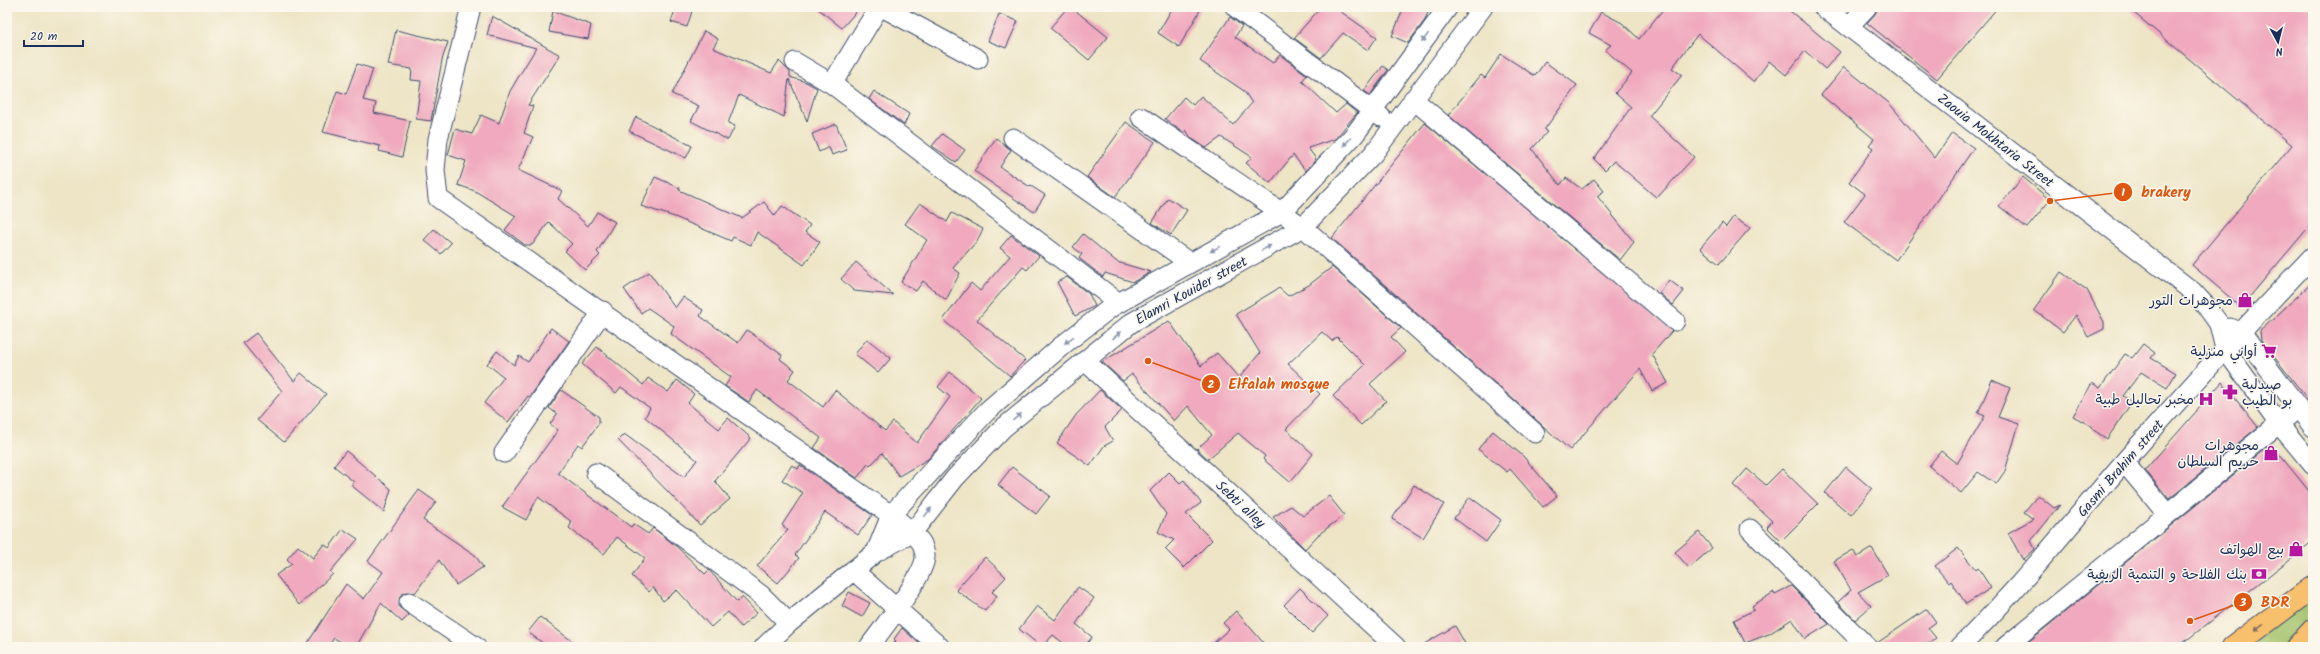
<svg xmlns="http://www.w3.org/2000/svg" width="2320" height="654" viewBox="0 0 2320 654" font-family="Kalam,'Playpen Sans Arabic',sans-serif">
<rect width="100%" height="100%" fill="#fbf7ec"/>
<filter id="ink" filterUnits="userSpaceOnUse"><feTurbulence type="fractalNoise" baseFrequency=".025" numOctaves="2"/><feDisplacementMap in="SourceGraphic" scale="8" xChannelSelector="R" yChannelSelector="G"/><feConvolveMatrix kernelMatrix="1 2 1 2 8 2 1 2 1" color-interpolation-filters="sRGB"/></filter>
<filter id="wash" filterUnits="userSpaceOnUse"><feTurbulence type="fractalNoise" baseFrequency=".012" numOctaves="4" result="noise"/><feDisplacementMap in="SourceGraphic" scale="16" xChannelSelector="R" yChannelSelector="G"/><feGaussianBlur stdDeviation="0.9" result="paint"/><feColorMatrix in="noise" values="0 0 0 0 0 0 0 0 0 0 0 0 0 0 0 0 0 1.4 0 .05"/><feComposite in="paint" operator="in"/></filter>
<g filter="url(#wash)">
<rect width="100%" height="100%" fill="#eee5c6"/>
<path fill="#a2c169" stroke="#5e7864" d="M2313,591v24l-30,32h-37z"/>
<g id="blocks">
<path fill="#f0a9be" d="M676,7l16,4 -5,16 -16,-5z
M816,7h44l-18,21z
M1068,7h3l37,30 -19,23 -39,-32z
M1173,7h29l-23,40 -21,-14z
M1321,7h13l43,30 -9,13 -25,-17 -22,25 -27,-20z
M1404,7h26l-5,13 -17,23 -16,-7z
M1665,7h120l55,45 -15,17 -20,-18 -19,24 -17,-14 -15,21 -56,-48 -26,34 10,7 -33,41 45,41 -37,41 -43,-37 -9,9 -11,-11 37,-52 -16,-14 17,-20 -27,-23 6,-5 -22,-12 12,-21 21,11 17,16z
M1878,7h120l-61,72 -70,-56 8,-9z
M2127,7h186v215l-72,85 -49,-42 100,-120z
M553,11l38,14 -3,14 -39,-7z
M999,14l19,7 -12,27 -18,-7z
M492,16l68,39 -32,50 5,1 -9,27 9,4 -15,33 44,21 -4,8 30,27 9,-14 18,10 -18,30 3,3 -15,15 -20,-19 7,-7 -23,-22 -17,23h-7l-20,-15 11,-14 -41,-25 -17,-6 8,-24 -18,-6 7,-26 17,5 9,-19 18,8 11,-32 26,-43 -49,-13z
M1230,17l12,9 -7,11 38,26 7,-8 27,20 -5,6 34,32 10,-9 11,9 -22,26 -27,9 8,11 -10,12 -13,-16 -23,28 -24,-20 6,-6 -31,-20 -15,11 -15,-10 -5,-8 -2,3 -19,-14 19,-22 9,8 8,-9 32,29 19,-22 -8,-12 -44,-30z
M396,30l52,12 -6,18 -11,61 -15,-2 5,-38 -10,-1 1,-11 -24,-4z
M704,31l14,8 -5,9 58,25 8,-12 11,11v5l16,5 11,6 -10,33 -18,-42 -5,38 -45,-22 -11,28 7,3 -7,14 -37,-19 8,-15 -27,-12z
M1501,54l34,22 10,-14 32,23 -33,45 3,2 -15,17 28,36 6,-7 16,11 12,-10 10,12 -7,5 37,46 -14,18 -172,-145 33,-40 4,3z
M357,64l16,5 -10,31 13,3 -2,10 36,8 -8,36 -23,-6 1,-5 -57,-14 14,-41 9,3z
M1383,66l5,4 -18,25 -6,-4z
M1844,67l45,36 46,55 17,-25 22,15 -78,112 -52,-38 21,-28 -16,-12 24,-34 -4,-3 5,-6 -53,-44z
M874,91l35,23 -5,11 -35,-26z
M636,117l56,29 -6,12 -57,-27z
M1126,122l29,20 -40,55 -28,-20z
M1425,123l247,208 -20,23 16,29 -16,8 -12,-22 -70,81 -238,-212z
M836,124l11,26 -15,5 -3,-8 -10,5 -7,-18z
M942,134l23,16 -9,12 -24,-16z
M996,138l15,12 -11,17 30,20 1,-1 14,9 -11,17 -60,-41z
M655,177l25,11 -1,2 63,28 22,-16 11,14 7,-10 28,19 -5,7 15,10 -16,23 -47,-33 -6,13 -18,-8 -2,4 -56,-24 -34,-11z
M2023,177l27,23 -23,28 -28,-22z
M1168,198l19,12 -16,25 -19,-12z
M920,203l27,19 5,-9 31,16 -6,12 -24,27 7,5 -14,27 -23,-19 -7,10 -15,-9 26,-42 -22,-16z
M1733,217l17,11 -31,36 -19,-16 22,-25 4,4z
M434,229l17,14 -10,11 -17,-14z
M1083,234l34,28 34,10 -18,10 -28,-9 -2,4 -24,-19 3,-4 -9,-7z
M1011,235l28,21 -12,14 -4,-3 -46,53 48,40 -15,16 -67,-56 28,-37 9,8 30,-35 -10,-8z
M856,262l37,33 -39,-4 -13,-12z
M1332,267l69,61 -10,9 14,15 -35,32 16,17 -25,24 -28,-29 32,-31 -28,-28 -5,4 -10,-9 -34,32 32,30 -34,35 27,25 -23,28 -27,-23 2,-3 -27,-23 -30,26 -11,-10 15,-14 -24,-29 -14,15 -42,-47 -9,7 -21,-19 67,-41 32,45 16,-13 22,25 21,-25 -24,-39 43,-26 9,8 21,-11z
M649,272l26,36 8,-11 20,13 -3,6 38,27 9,-13 35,25 -2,4 15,11 -7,10 35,27 12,-17 50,41 8,-9 24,21 33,-46 -12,-10 12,-15 31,26 -53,61 -29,17 -17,-23 -12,13 -2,-2 -11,14 -43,-30 7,-10 -64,-48 -8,12 -24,-16 6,-9 -60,-43 3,-8 -26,-18 -7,5 -17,-24z
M2061,272l26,18 17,32v7l-16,8 -12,-22 -13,17 -29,-22z
M1067,277l22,17 6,12 -20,10 -18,-34z
M1669,280l15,11 -11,14 -14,-12z
M2313,282v124l-52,-66 -1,-9z
M551,328l18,13 -39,56 -2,-1 -20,26 -24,-19 20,-26 -17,-13 10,-13 17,14 5,-9 9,6z
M256,333l38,48 7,-8 25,21 -42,48 -27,-22 25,-29 -39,-48z
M867,339l24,19 -13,15 -23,-19z
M2143,344l12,9 -4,5 25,15 -9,15 -26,-16 -18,24 9,6 -25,37 -15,-10 1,-2 -20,-11 19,-33 8,5 25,-34 7,4z
M597,347l46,38 5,-7 20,14 9,-12 17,14 -6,9 31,26 9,-11 23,20 -36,43 15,18 -30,26 -82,-85 6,-6 60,43 13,-17 -52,-43 5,-9 -29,-21 -5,6 -34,-29z
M1992,380l18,8 -12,29 21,7 -14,47 -9,13 -18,-12 -17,21 -32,-27 12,-15 16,13 28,-48 -7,-3z
M2222,382l36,45 -89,72 -24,-29z
M561,390l38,27v6l-17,24 -4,-3 -20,29 73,54 2,-3 15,10 5,-6 23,18 29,28 4,-4 28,32 5,-5 15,16 -16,14 -13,-15 -17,15 -34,-37 -14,11 -10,-14 -4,5 -17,-16 13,-18 -28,-21 -13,17 -35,-26 3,-6 -34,-25 -12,23 -24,-13 56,-77 -8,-6 7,-10 -8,-6z
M1100,390l22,20 -17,17 8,14 -9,5 -14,20 -33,-23 19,-28z
M1493,431l30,25 34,40 -14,11 -33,-38 -3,3 -29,-23z
M2271,444l42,52v45l-135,106h-156z
M346,451l45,38 -7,23 -33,-27 3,-3 -20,-16z
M792,465l6,4 2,-4 72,50 -14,20 -33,-23 -30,43 4,3 -21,25 -21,-17 31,-36 -6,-5 21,-32 -21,-13z
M1012,467l38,29 -14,18 -38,-29z
M1846,467l26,22 -21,26 -26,-22z
M1747,469l19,16 16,-16 36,35 -37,37 -14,-14 5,-6 -39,-36z
M1169,472l11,11 4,-3 17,23 -15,11 26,26 -28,28 -19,-19 9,-9 -16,-8 8,-18 -16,-23z
M1414,485l30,19 -21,34 -31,-19z
M419,490l17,12 -13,18 52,35 8,12 -27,18 -17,-25 -24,33 -10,-1 -5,4 -1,11 10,8 -7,7 -21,-19 -25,44h-6l-16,-9 -6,9h-23l41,-63 18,15 19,-27 -15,-11z
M2038,495l16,13 6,-3 -29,36 4,8 -12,11 -15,-27 25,-14 -9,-7z
M1329,496l15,19 -26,20 -13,14 -32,-32 18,-11 12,10z
M1470,497l31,23 -15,22 -32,-24z
M343,529l15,10 -28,33 3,2 -34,31 -23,-30 16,-11 -5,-5 11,-13 15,12 11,-14 5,4z
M1699,532l13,16 -23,20 -14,-16z
M1872,548l16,27 -30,17 13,14 -16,14 -17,-18 13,-12 -17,-29 19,-11 4,7z
M1958,548l18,22 2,-2 13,20 -25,16 -15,-23 -2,2 -14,-17z
M985,557l21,20 -14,15 5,4 -12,15 -29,-21z
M1791,586l38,38 -24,15 -13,-20 -23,15 -24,9 -11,-23 20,-10 -2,-4 22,-14 1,2z
M1078,587l16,11 -18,26 16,13 -8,10h-16l-15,-12 -11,12 -23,-18 18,-23 18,14z
M1300,588l28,28 -16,17 -28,-28z
M849,592l21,11 -8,14 -20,-11z
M1927,609l9,13 -8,6 8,10 -12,9h-46l-1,-4z
M1236,611l31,36h-58l20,-18 -6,-6z
M540,617l40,30h-32l-20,-15z
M1455,626l12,21h-48z
M902,628l21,19h-32l5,-6 -2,-2z"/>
</g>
</g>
<g filter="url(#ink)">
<use href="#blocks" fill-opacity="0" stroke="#3b4a6e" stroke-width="1"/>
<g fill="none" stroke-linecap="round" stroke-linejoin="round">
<g stroke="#3b4a6e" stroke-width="21">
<path id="minor" d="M471,7l-33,132 -3,31 3,28 453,317c9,8 25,18 31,29 1,3 3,9 3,12 1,19 -44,74 -56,91
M882,7l96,52
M1235,7l146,110
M1823,7l369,284 15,16 12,17 6,25 54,75 34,41
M1849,26l18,-19
M795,62l37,22 287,219
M832,84l47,-77
M1413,99l262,222
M1141,117l162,110 232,206
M1013,138l177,125
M2230,328l11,4 72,95
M1085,361l311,286
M504,453l99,-142
M2124,462l43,52
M596,473l165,122 28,28
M1750,529l117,118
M876,552l15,-37 95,-103 78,-68 49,-38 169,-94 73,-78 93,-127
M853,570l87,77
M409,602l67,45
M764,647l25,-24 87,-71 36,-19 43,-55 48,-50 128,-105 172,-96 70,-73 110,-147
M1960,647c59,-58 110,-123 165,-186 61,-70 124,-138 188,-205
M2005,647l293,-239"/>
</g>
<g stroke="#3b4a6e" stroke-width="24">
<path id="major" d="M2233,647l80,-60
M2297,647l16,-17"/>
</g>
<use href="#minor" stroke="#fff" stroke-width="19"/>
<use href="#major" stroke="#f8bf6c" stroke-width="22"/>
</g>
<defs><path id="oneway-solid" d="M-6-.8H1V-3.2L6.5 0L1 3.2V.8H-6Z"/></defs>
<g fill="#8d97ae">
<use href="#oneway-solid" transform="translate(1425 38) rotate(126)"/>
<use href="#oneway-solid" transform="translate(1347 142) rotate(133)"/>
<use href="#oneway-solid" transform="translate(1266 248) rotate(-29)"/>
<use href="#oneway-solid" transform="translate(1215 249) rotate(151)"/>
<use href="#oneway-solid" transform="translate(1117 335) rotate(-39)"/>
<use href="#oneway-solid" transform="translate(1069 340) rotate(143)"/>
<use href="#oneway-solid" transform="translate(1017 417) rotate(-39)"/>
<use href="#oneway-solid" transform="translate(928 512) rotate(-52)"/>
</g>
<use fill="#7e7064" href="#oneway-solid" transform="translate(2259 627) rotate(143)"/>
</g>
<defs>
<g id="shop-bare" transform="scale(1.2)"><path d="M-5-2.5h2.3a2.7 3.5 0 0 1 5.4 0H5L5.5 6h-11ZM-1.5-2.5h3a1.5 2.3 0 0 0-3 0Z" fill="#b5179e" stroke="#fbf7ec" stroke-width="2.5" paint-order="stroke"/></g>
<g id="supermarket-bare" transform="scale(1.2)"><path d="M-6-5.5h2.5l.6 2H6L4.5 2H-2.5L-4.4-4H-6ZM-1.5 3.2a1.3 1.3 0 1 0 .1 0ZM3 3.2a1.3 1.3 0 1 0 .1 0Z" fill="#b5179e" stroke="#fbf7ec" stroke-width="2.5" paint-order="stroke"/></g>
<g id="pharmacy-bare" transform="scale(1.2)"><path d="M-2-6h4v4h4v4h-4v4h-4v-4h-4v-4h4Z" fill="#b5179e" stroke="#fbf7ec" stroke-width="2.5" paint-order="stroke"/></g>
<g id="hospital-bare" transform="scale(1.2)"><path d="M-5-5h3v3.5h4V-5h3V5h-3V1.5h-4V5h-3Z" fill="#b5179e" stroke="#fbf7ec" stroke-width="2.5" paint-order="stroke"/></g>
<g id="bank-bare" transform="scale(1.2)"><path d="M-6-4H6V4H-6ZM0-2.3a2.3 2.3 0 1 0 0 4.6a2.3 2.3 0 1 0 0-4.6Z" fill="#b5179e" stroke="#fbf7ec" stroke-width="2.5" paint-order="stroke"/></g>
</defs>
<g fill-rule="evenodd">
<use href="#shop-bare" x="2245" y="300"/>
<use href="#supermarket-bare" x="2269" y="351"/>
<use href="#pharmacy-bare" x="2230" y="392"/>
<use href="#hospital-bare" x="2206" y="399"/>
<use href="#shop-bare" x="2271" y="453"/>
<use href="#shop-bare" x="2296" y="549"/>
<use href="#bank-bare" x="2259" y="574"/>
</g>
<g text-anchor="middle" stroke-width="3" stroke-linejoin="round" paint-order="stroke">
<g font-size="14" fill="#1b2f5e" stroke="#fbf7ec">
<text transform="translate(1996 140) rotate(38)" y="5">Zaouia Mokhtaria Street</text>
<text transform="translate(1191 290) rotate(-29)" y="5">Elamri Kouider street</text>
<text transform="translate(2120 468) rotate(-49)" y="5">Gasmi Brahim street</text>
<text transform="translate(1241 504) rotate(43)" y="5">Sebti alley</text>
</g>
<g font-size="14" fill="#1b2f5e" stroke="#fbf7ec" text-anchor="end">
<text x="2233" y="305">مجوهرات التور</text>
<text x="2257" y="356">أواني منزلية</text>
<text x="2242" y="389" text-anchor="start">صيدلية<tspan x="2242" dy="16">بو الطيب</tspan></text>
<text x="2194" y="404">مخبر تحاليل طبية</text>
<text x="2259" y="450">مجوهرات<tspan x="2259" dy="16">حريم السلطان</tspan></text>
<text x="2284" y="554">بيع الهواتف</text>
<text x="2247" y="579">بنك الفلاحة و التنمية الريفية</text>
</g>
</g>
<path fill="none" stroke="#de5710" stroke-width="1.5" d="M2050 201L2123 192M1148 361L1211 384M2190 621L2243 602"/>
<g fill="#de5710" stroke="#fbf7ec" stroke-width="1.5">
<circle cx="2050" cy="201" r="4"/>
<circle cx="1148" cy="361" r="4"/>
<circle cx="2190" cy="621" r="4"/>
<circle cx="2123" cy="192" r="10"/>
<circle cx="1211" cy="384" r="10"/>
<circle cx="2243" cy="602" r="10"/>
</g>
<g font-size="12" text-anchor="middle" font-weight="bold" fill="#fff">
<text x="2123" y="196">1</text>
<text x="1211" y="388">2</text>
<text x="2243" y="606">3</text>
</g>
<g font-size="15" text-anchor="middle" font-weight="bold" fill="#de5710" stroke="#fbf7ec" stroke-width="3" stroke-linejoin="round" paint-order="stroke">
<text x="2166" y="197">brakery</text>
<text x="1279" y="389">Elfalah mosque</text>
<text x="2275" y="607">BDR</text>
</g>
<rect width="2320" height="654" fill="none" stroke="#fbf7ec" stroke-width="24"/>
<g transform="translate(2278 42) rotate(173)" stroke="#fbf7ec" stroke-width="3" paint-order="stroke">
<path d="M0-3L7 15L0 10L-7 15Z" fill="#1b2f5e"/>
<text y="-6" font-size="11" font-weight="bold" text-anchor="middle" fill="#1b2f5e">N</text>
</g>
<path d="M24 40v6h59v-6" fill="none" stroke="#1b2f5e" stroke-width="2"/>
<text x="30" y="40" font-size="12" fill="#1b2f5e" stroke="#fbf7ec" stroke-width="3" paint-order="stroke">20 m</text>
</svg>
